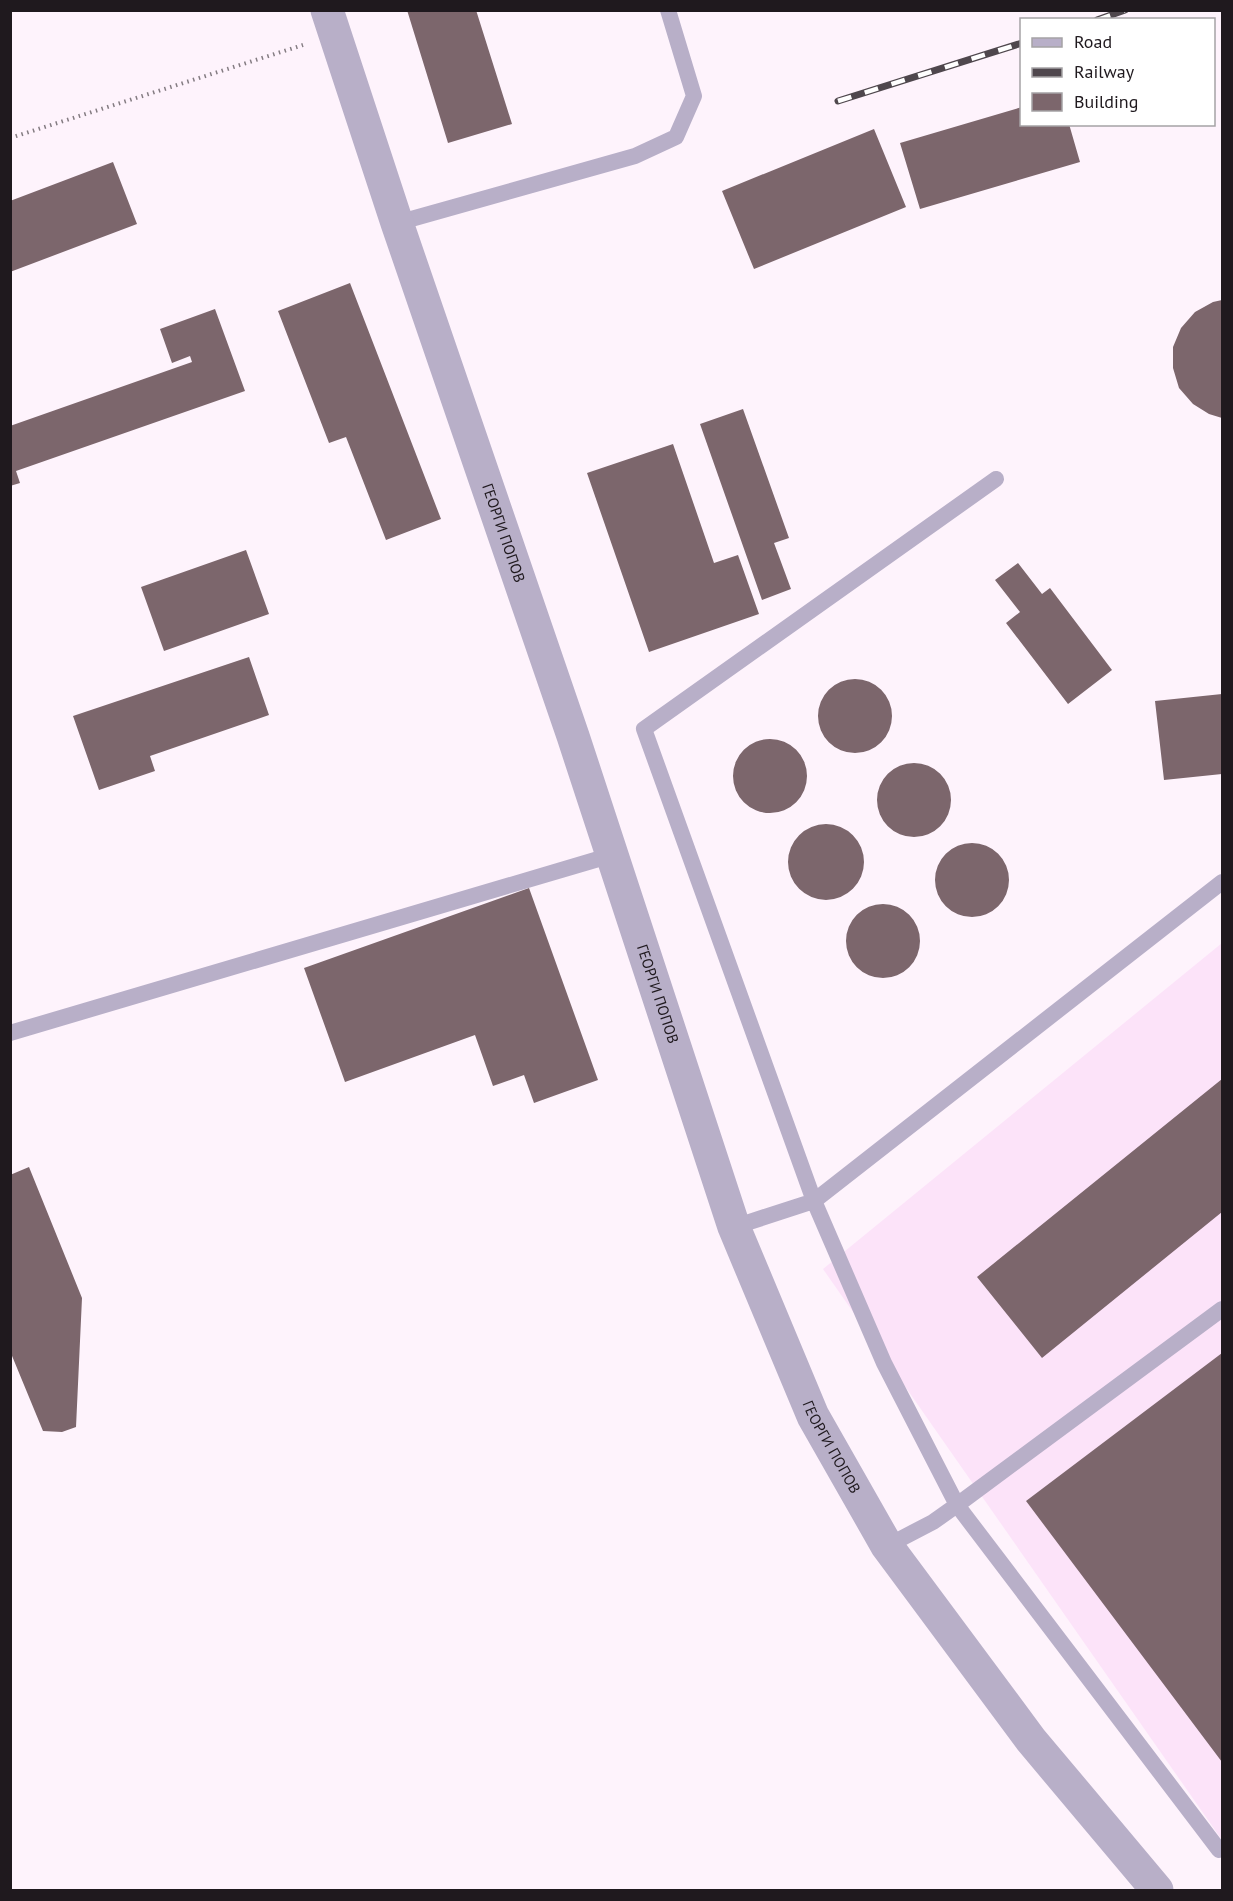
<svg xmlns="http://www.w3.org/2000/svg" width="1233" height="1901" viewBox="0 0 1233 1901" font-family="'PT Sans',sans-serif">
<rect width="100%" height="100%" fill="#fef3fc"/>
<path fill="#fce3f9" d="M1222,943v897l-399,-571z"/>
<path fill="#7c666c" d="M407,10h69l36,114 -64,19z
M1022,107v17h47l11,38 -160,47 -20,-66z
M874,129l32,78 -152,62 -32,-78z
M113,162l24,62 -127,48v-71z
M350,283l91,236 -55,21 -40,-103 -17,6 -51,-132z
M1222,300v118l-13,-4 -16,-10 -14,-16 -6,-20v-21l8,-19 14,-16 18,-10z
M215,309l30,82 -229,80 4,12 -10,3v-60l182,-64 -2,-6 -18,7 -12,-34z
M743,409l46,129 -15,5 17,46 -29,11 -62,-176z
M673,444l41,119 24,-8 21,59 -110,38 -62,-179z
M246,550l23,64 -105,37 -23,-64z
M1018,563l24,31 8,-6 62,82 -44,34 -62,-81 14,-11 -25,-32z
M249,657l20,58 -119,41 5,15 -56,19 -26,-74z
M818 716a37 37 0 1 1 74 0a37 37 0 1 1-74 0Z
M1222,694v80l-58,6 -9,-79z
M733 776a37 37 0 1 1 74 0a37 37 0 1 1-74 0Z
M877 800a37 37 0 1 1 74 0a37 37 0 1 1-74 0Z
M788 862a38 38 0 1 1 76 0a38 38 0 1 1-76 0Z
M935 880a37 37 0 1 1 74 0a37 37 0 1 1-74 0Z
M529,888l69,192 -64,23 -10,-28 -31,11 -18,-51 -130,47 -41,-114z
M846 941a37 37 0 1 1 74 0a37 37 0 1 1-74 0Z
M1222,1079v133l-180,146 -65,-81z
M29,1167l53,131 -6,129 -14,5 -19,-1 -33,-80v-176z
M1222,1353v409l-196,-261z"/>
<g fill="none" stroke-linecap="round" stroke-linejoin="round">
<path stroke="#847c82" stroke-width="4" stroke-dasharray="1.5 4.5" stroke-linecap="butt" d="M10,138l293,-93"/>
<path stroke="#b8afc8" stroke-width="16" d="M397,223l238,-67 41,-19 18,-41 -26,-86
M10,1033l602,-178
M734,1227l80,-26 -170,-472 352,-250
M887,1546l46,-24 24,-17 -73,-142 -70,-162 408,-319
M1219,1850l-262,-345 265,-196"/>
<path stroke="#b8afc8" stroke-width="33" id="s1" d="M327,10l70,213 176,513 161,491 79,189 74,130 144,194 126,150"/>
<g stroke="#4f474d" stroke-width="7">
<path id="rail" d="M1097,20l28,-10
M838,101l184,-58"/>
</g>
<use href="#rail" stroke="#fff" stroke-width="4.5" stroke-dasharray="14" stroke-linecap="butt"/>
</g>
<g text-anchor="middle" stroke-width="5" stroke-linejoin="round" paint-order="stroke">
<g font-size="15" fill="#1f191e" stroke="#fff">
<text dy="5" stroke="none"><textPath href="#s1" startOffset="552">ГЕОРГИ ПОПОВ</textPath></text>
<text dy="5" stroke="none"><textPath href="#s1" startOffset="1038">ГЕОРГИ ПОПОВ</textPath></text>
<text dy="5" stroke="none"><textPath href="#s1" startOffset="1524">ГЕОРГИ ПОПОВ</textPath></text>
</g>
</g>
<rect width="1233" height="1901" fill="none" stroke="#1f191e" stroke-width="24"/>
<rect x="1020" y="18" width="195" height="108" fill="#ffffff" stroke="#a5a3a5" stroke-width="1.5"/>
<rect x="1032" y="38" width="30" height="9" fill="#b8afc8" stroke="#a5a3a5" stroke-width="1.5"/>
<text x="1074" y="48" font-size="18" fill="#1f191e">Road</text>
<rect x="1032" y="68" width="30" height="9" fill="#4f474d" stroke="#a5a3a5" stroke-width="1.5"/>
<text x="1074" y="78" font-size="18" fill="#1f191e">Railway</text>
<rect x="1032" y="93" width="30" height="18" fill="#7c666c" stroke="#a5a3a5" stroke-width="1.5"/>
<text x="1074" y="108" font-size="18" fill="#1f191e">Building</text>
</svg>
